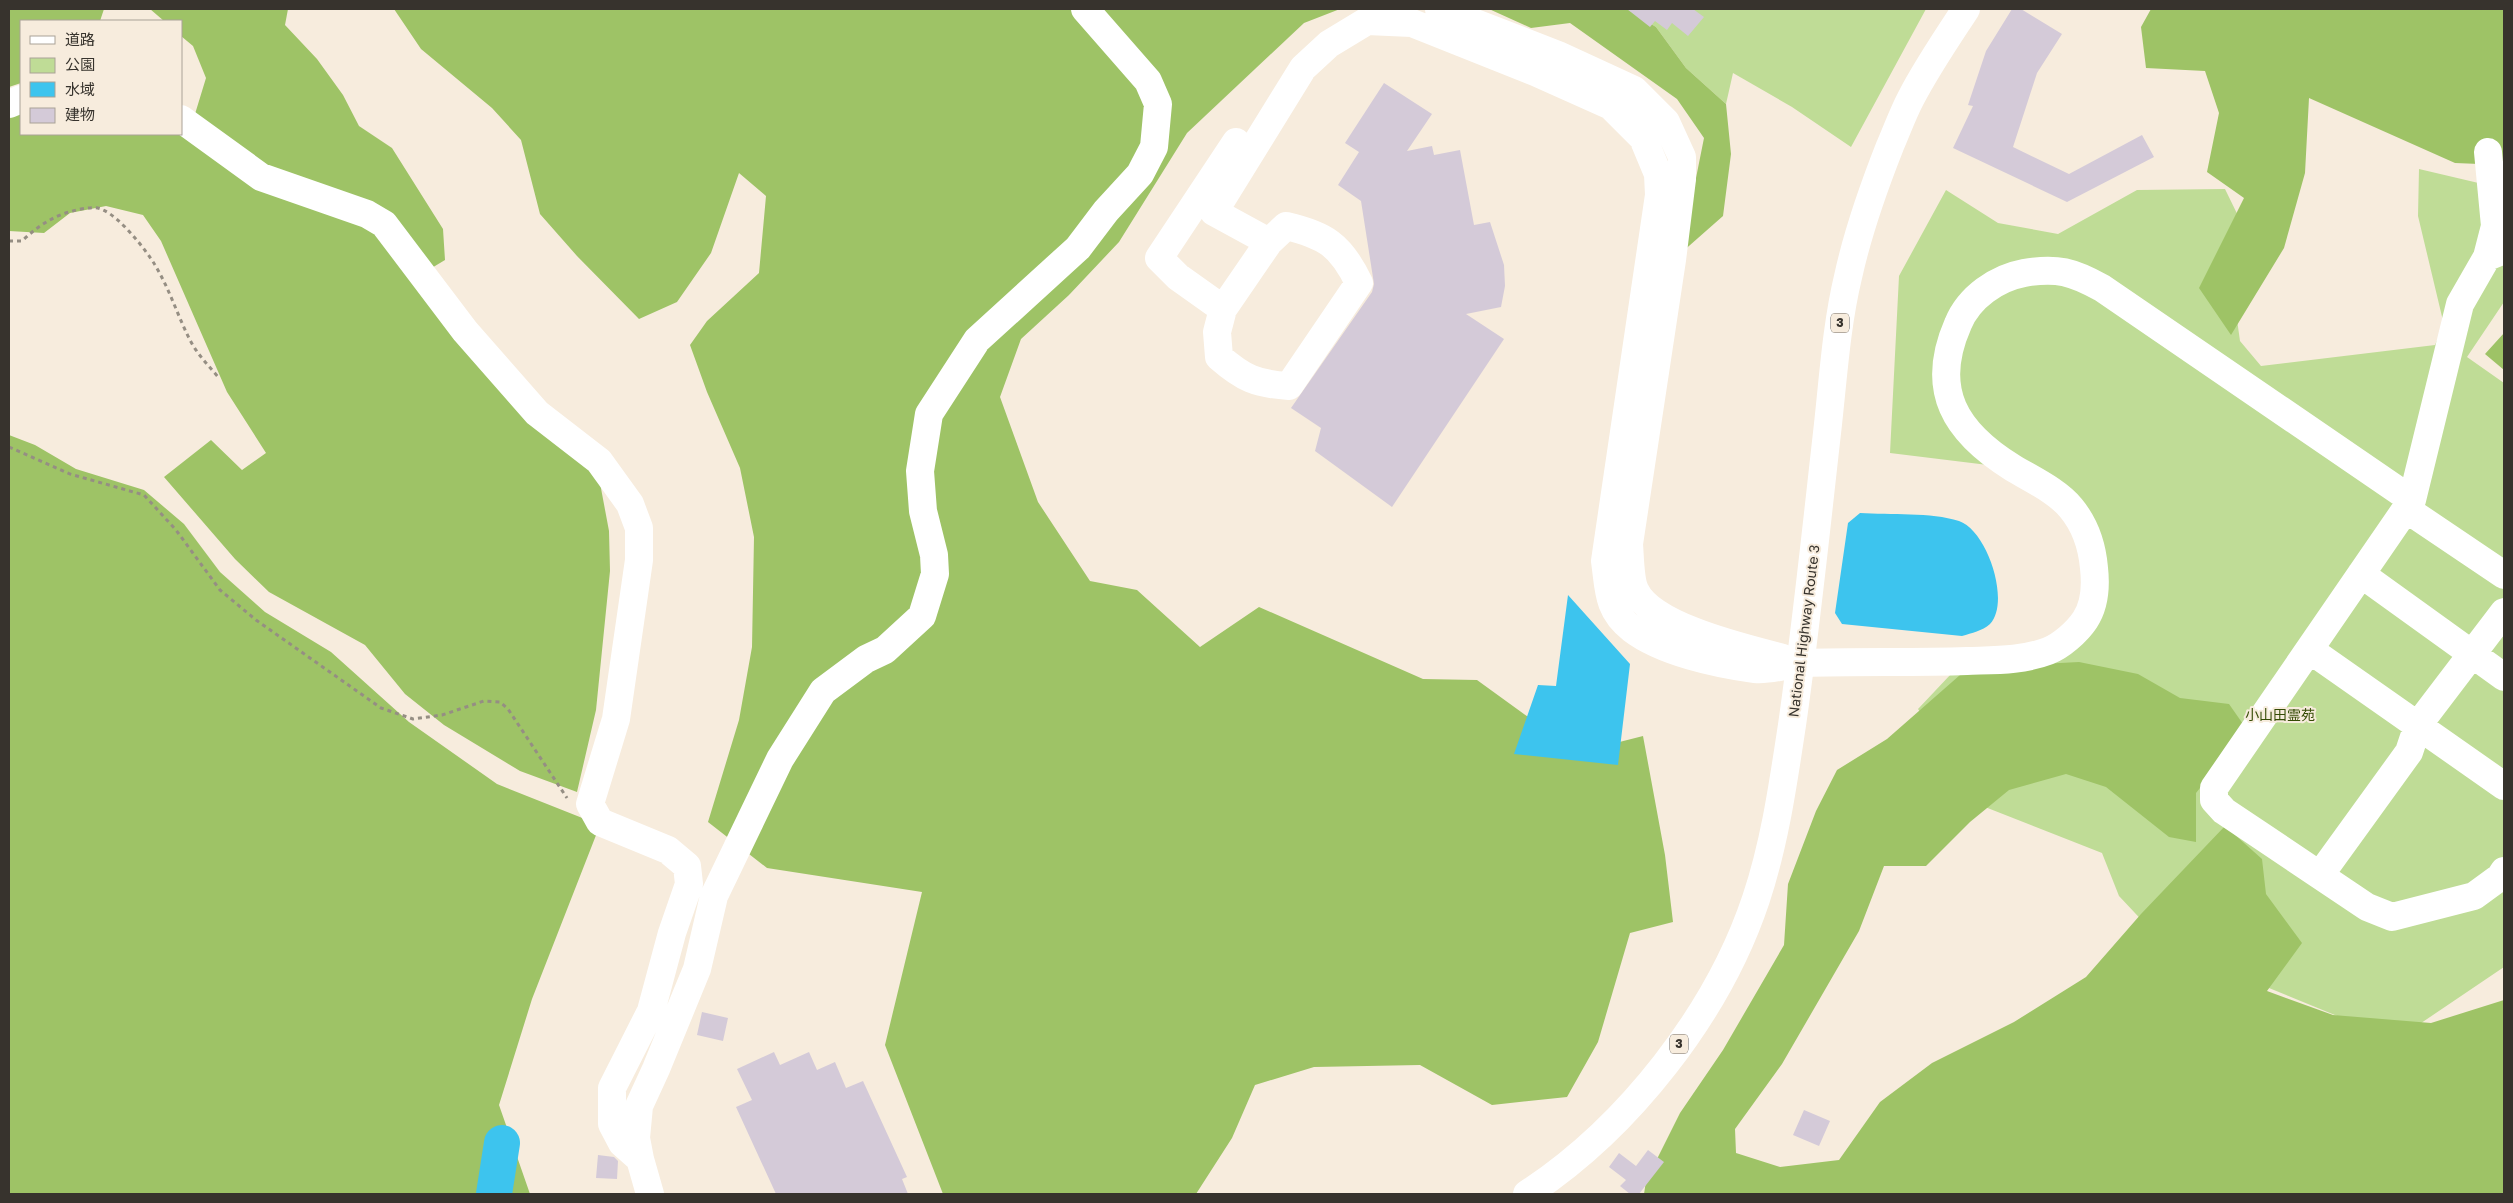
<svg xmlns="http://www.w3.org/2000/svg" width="2513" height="1203" viewBox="0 0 2513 1203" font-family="'Golos Text','Noto Sans JP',sans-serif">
<rect width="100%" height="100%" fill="#f7ecdd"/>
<path fill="#bfdc96" d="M1627,9h299l-75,138 -59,-40 -59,-34 -7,31 -40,-36 -30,-41z
M2419,169l85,20v113l-37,55 37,26v584l-108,73 -230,-94 -47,-50 -17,-43 -117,-46 -67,-98 50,-53 71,-12 37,-27 7,-22 -1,-36 -7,-28 -25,-28 -54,-37 -106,-13 9,-177 47,-86 52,33 60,11 79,-44 88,-1 20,41 -17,26 12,85 21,25 174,-21 9,-20 -26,-109z"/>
<path fill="#9ec366" d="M9,9h95l-4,12h-79v62l-12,4z
M150,9h138l-3,16 32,34 26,36 16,31 33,22 51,81 2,31 -20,12 175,211 9,48 1,40 -14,139 -19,82 -57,-21 -76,-46 -39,-31 -40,-49 -96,-53 -34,-33 -71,-82 47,-37 31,30 24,-17 -39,-61 -66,-151 -18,-26 -37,-9 -36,7 -26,20 -35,-2v-123l12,-6v32h160l14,-20 11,-36 -13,-32 -12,-10v-15h-17z
M394,9h946l-36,14 -117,110 -68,109 -50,53 -48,44 -21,58 38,105 52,79 47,9 63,57 59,-40 164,72 54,1 58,42 57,27 51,-13 22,119 8,67 -43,11 -32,109 -31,55 -75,8 -72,-40 -106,2 -59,18 -23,53 -36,56h-253l-58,-149 37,-153 -155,-24 -59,-46 31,-102 13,-73 2,-110 -14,-69 -33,-76 -17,-47 17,-24 52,-48 7,-77 -27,-23 -28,80 -34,49 -38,17 -62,-63 -37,-42 -19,-74 -29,-32 -71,-59z
M1489,9h138l29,18 30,41 40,36 5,50 -8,62 -42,37 23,-115 -27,-39 -107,-76 -39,5z
M2151,9h353v156l-49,-2 -146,-65 -4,75 -21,75 -53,87 -32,-47 45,-90 -37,-26 12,-59 -14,-42 -59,-3 -5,-41z
M2504,333v37l-19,-16z
M9,435l26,10 41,24 68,21 40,34 36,48 45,40 66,40 78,70 88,62 103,41 -68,174 -33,106 31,89h-521z
M2079,662l59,12 42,24 49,6 14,20 -13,26 -34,43v49l-27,-5 -63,-50 -40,-13 -57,16 -39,32 -44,44h-42l-25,65 -77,133 -47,65 1,24 44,14 59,-7 41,-58 52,-39 82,-41 72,-45 55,-63 84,-88 37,33 4,35 36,49 -35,48 66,24 98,8 73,-23v194h-860l2,-13 34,-68 43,-63 61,-105 4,-61 28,-73 21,-41 50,-31 81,-71z"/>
<path fill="#3dc4ee" d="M1860,513c30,2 71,-1 99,8 28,9 52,81 31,103 -8,7 -18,9 -28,12l-120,-12 -7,-11 13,-90z
M1568,595l62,69 -12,101 -104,-11 24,-69 18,1z"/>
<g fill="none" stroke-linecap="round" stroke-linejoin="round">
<path stroke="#3dc4ee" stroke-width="36" d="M494,1194l8,-51"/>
</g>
<path fill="#d4cad8" d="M1627,9h66l11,8 -16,19 -16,-13 -5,7 -12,-9 -5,6z
M2012,9h9l41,25 -25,39 -24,74 56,27 73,-39 12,22 -87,45 -114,-54 20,-42 -5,-1 18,-54z
M1384,83l48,31 -25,37 25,-5 2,9 26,-5 14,75 16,-3 14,43 1,21 -4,21 -35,7 38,25 -112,168 -77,-56 6,-23 -30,-20 81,-116 2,-8 -13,-83 -23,-16 21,-33 -14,-9z
M702,1012l26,6 -5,23 -26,-6z
M774,1052l6,13 29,-13 8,18 18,-8 11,26 17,-7 44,96 -5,2 6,15h-132l-40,-87 16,-7 -15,-31z
M1804,1110l26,11 -11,25 -26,-11z
M1648,1150l16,12 -25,32h-9l-10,-8 6,-6 -17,-13 10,-14 17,13z
M598,1155l16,2 4,4 -1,18 -21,-1z"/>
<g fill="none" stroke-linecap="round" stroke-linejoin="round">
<path stroke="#958e83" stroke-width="3" stroke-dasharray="4 4" stroke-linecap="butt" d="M9,241h13c18,-17 34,-27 59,-32 8,-1 15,-3 22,1 17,7 43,40 52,55 14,23 22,49 34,73 7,15 19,27 30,40
M9,447l61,27 74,21 32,35 44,60 36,30 125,88 32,11 29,-4 42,-14 16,1 8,7 59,89"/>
<path stroke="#fff" stroke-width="28" d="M1439,9l119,46 76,35 32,32 16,35v22l-10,81 -43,284c1,12 1,36 6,46 17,37 110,58 148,68
M9,104l12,-5
M181,119l80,58 106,37 17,10 81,107 72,82 62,48 31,43 9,24v32l-23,159 -26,85 10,18 68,28 19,16 2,18 -17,49 -21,78 -39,77v36l10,19 18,16 10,35
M1286,226c39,9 55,19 73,57l-70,103c-33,-2 -46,-8 -70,-29l-2,-25 6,-23 46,-67z
M1269,242l-55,-30 89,-144 26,-24 38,-23 45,2 123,49 76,34 32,32 15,36 1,21 -54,366c4,28 2,49 27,68 30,23 85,35 123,40 15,2 33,-5 48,-6 55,-2 109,0 164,-2 26,-1 55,0 81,-10 13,-5 29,-19 37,-31 10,-15 11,-34 9,-52 -2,-23 -8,-42 -23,-60 -14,-17 -38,-28 -58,-40 -58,-36 -84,-78 -55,-144 11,-27 39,-46 66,-51 33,-6 49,-1 78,15l310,212 -198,288v12l10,11 143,96 25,10 82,-21 26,-19 4,-6
M2487,257l8,-31 -7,-74
M1223,309l-45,-32 -19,-19 77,-116
M2412,500l48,-196 27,-47 17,-7
M2406,509l98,66
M2361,574l143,103
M2310,650l194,136
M2320,875l89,-123 9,-27 86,-113
M640,1159l-4,-21 3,-32 17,-37 41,-100 17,-73 66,-137 43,-68 43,-32 19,-9 37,-34 13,-42 -1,-19 -11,-44 -3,-40 9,-57 48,-74 101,-92 28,-37 34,-37 14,-27 4,-43 -10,-23 -63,-72"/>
<path stroke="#fff" stroke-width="28" d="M1527,1194c101,-66 191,-181 229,-295 19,-57 27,-115 36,-174 14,-97 24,-195 35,-292 6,-52 9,-106 21,-156 10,-46 25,-88 42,-131 7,-16 13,-33 21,-48 16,-31 36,-60 55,-89"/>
</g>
<g text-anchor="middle" stroke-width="4" stroke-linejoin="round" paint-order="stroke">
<g fill="#f7ecdd" stroke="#716a62" stroke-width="1">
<rect x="1831" y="313.5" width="18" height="19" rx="4"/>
<rect x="1670" y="1034.5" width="18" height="19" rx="4"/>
</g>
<g font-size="12" font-weight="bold" fill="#37332d">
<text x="1840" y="327">3</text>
<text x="1679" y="1048">3</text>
</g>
<g font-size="14" fill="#37332d" stroke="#f7ecdd">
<text transform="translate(1804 631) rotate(-83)" y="5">National Highway Route 3</text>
</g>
<g font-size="14" fill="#354b05" stroke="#f7ecdd">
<text x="2280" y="720">小山田霊苑</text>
</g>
</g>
<rect width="2513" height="1203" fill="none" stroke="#37332d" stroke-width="20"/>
<rect x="20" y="20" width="162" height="115" fill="#f7ecdd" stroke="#aaa297"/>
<rect x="30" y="36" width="25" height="8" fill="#ffffff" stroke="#aaa297"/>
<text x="65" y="45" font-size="15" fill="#37332d">道路</text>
<rect x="30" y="58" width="25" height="15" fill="#bfdc96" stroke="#aaa297"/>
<text x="65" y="70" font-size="15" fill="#37332d">公園</text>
<rect x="30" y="82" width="25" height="15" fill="#3dc4ee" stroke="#aaa297"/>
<text x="65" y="95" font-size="15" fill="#37332d">水域</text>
<rect x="30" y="108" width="25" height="15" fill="#d4cad8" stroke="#aaa297"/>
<text x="65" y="120" font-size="15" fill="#37332d">建物</text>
</svg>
